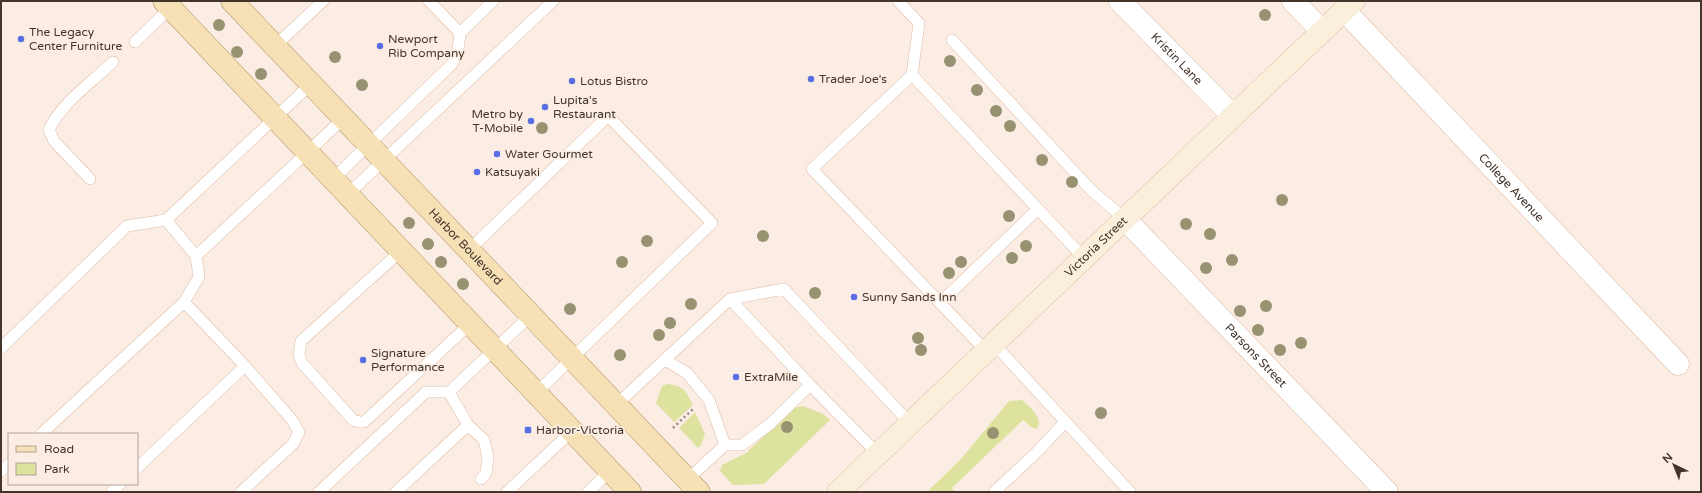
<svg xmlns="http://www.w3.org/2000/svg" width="1702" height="493" viewBox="0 0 1702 493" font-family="'Varela Round',sans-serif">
<rect width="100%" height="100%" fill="#fbede4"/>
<path fill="#dde29e" d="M668,384c15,1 19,8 25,21l-19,17 -18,-19 6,-17z
M1022,400c7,7 24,19 14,29l-5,-2 -8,-7 -71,68 3,4h-28l34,-33 48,-58z
M803,406l20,8 7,6 -66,64 -31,1 -13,-14 2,-6 24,-12 48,-45z
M695,412l10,22 -4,11 -3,3 -19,-20z"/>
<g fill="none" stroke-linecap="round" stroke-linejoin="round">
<g stroke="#ddbba5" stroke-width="12">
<path id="service" d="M898,1l21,22 -7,52
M460,33l33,-32
M952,40l140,151 33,28
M135,42l35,-34
M275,46l48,-45
M90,179l-36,-38 -5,-11c11,-26 43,-48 64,-68
M333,179l119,-115c6,-10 7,-20 8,-31l-31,-32
M348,194l205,-193
M469,250l139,-134 104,107 -176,170
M401,251l-100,90 -2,14 3,8 51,57 6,2h5l106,-98
M196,256l148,-138
M730,299l54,-10 126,134
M184,302l61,64 47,54 7,12 -6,12 -52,48
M940,303l98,-94
M994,344l136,148
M1,348l126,-122 39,-6 145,-136
M986,351l-174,-182 100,-94 172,183
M665,360l22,13 22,27 16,45
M449,392l19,33 16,15 4,18 -2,15 -5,6
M616,405l114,-106 80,86
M41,434l143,-132 15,-25 -3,-21 -30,-36
M137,468l108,-102
M1,471l8,-7
M687,480l38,-35h17l27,-20 41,-40 68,69
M112,492l8,-8
M319,492l107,-100h23l82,-77
M396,492l72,-67
M507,492l65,-61
M588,492l22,-21
M994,492l42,-39 29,-31"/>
</g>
<g stroke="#ddbba5" stroke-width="23">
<g id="minor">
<path id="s1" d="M1120,1l113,115"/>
<path d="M1293,1l29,30"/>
<path id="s2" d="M1344,10l334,354"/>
<path id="s3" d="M1125,219l262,273"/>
</g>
</g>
<g stroke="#ddbba5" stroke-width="23">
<g id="secondary">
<path id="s4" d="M838,492l516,-491"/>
</g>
</g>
<g stroke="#b39665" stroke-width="23">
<g id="primary">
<path d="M164,1l466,491"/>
<path id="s5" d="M232,1l467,491"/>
</g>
</g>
<path stroke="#988a81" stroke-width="2.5" stroke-dasharray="2 3" stroke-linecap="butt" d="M673,428l20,-19"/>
<use href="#service" stroke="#fff" stroke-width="11"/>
<use href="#minor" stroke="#fff" stroke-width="22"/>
<use href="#secondary" stroke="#faefda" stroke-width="22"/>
<use href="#primary" stroke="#f6e0b5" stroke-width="22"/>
</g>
<g fill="#979272">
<circle cx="1265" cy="15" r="6"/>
<circle cx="219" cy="25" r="6"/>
<circle cx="237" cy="52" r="6"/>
<circle cx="335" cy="57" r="6"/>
<circle cx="950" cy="61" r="6"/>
<circle cx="261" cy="74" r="6"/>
<circle cx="362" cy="85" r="6"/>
<circle cx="977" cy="90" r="6"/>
<circle cx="996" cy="111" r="6"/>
<circle cx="1010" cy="126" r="6"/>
<circle cx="542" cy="128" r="6"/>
<circle cx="1042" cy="160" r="6"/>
<circle cx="1072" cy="182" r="6"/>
<circle cx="1282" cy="200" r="6"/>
<circle cx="1009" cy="216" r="6"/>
<circle cx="409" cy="223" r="6"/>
<circle cx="1186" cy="224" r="6"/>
<circle cx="1210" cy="234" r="6"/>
<circle cx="763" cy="236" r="6"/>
<circle cx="647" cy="241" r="6"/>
<circle cx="428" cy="244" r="6"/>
<circle cx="1026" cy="246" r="6"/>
<circle cx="1012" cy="258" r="6"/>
<circle cx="1232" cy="260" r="6"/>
<circle cx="441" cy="262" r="6"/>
<circle cx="622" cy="262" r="6"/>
<circle cx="961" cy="262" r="6"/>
<circle cx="1206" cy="268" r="6"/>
<circle cx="949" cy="273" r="6"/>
<circle cx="463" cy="284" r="6"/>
<circle cx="815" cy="293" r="6"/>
<circle cx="691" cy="304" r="6"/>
<circle cx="1266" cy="306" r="6"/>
<circle cx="570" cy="309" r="6"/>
<circle cx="1240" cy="311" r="6"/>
<circle cx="670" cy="323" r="6"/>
<circle cx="1258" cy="330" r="6"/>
<circle cx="659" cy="335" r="6"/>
<circle cx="918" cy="338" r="6"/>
<circle cx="1301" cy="343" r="6"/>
<circle cx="921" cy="350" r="6"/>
<circle cx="1280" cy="350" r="6"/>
<circle cx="620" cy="355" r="6"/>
<circle cx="1101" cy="413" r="6"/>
<circle cx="787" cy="427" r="6"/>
<circle cx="993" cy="433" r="6"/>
</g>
<g fill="#596ee4" stroke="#fbede4" stroke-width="1.5">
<circle cx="21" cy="39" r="4"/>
<circle cx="380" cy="46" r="4"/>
<circle cx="811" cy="79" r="4"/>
<circle cx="572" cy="81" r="4"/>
<circle cx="545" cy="107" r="4"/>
<circle cx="531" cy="121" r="4"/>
<circle cx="497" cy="154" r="4"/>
<circle cx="477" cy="172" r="4"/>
<circle cx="854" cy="297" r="4"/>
<circle cx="363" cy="360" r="4"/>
<circle cx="736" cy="377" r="4"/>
<rect x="524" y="426" width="8" height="8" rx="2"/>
</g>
<g text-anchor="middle" stroke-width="3.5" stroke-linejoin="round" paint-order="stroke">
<g font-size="12" fill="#43352c" stroke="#fbede4" text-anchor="start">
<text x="29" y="36">The Legacy<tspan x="29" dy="14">Center Furniture</tspan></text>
<text x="388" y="43">Newport<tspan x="388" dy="14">Rib Company</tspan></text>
<text x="819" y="83">Trader Joe's</text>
<text x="580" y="85">Lotus Bistro</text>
<text x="553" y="104">Lupita's<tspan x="553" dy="14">Restaurant</tspan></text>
<text x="523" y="118" text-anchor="end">Metro by<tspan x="523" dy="14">T-Mobile</tspan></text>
<text x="505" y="158">Water Gourmet</text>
<text x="485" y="176">Katsuyaki</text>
<text x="862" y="301">Sunny Sands Inn</text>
<text x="371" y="357">Signature<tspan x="371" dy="14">Performance</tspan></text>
<text x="744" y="381">ExtraMile</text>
<text x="536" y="434">Harbor-Victoria</text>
</g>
<g font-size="12" fill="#43352c" stroke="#fbede4">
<text dy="4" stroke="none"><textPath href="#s1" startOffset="81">Kristin Lane</textPath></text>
<text dy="4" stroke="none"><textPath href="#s2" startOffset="244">College Avenue</textPath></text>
<text dy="4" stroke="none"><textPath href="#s5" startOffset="339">Harbor Boulevard</textPath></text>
<text dy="4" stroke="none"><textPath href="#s4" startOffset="356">Victoria Street</textPath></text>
<text dy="4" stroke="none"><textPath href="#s3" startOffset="189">Parsons Street</textPath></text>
</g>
</g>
<rect width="1702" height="493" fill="none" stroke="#43352c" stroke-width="4"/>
<rect x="8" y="433" width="130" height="52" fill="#fbede4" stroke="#b1a39a"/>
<rect x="16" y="446" width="20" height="6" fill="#f6e0b5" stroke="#b1a39a"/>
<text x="44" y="453" font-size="12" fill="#43352c">Road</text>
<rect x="16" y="463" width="20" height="12" fill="#dde29e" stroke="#b1a39a"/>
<text x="44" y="473" font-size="12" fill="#43352c">Park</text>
<g transform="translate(1674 465) rotate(317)" stroke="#fbede4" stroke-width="3" paint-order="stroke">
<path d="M0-3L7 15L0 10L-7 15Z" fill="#43352c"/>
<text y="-6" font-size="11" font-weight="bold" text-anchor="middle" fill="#43352c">N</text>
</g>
</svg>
